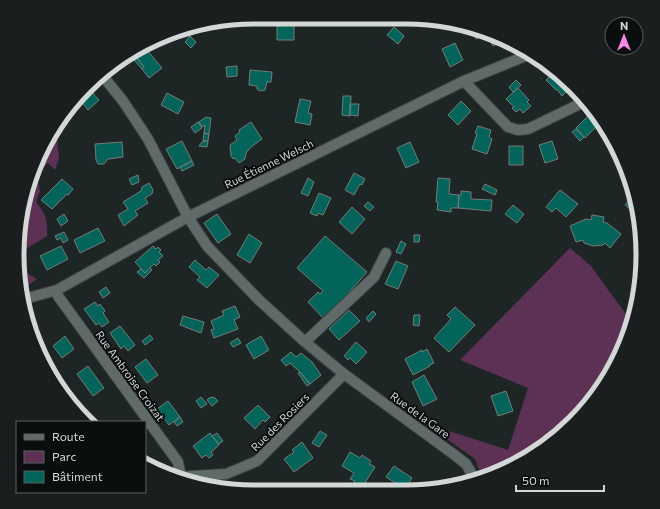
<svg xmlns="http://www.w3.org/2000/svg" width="660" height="509" viewBox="0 0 660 509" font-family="Commissioner,sans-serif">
<rect width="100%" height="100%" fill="#1e2625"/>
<path fill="#5d3154" d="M62,119l-5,18 2,21 -4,12 -7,-7 -8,8 -2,11 2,9 -4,11c10,12 12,19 11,34l-23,14 1,22 12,7 -14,10 -6,-34 8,-62 24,-57z
M570,248l21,18 39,54 -27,67 -66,65 -54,27 -8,-20 -27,-19 1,-9 59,19 20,-62 -68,-28z"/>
<path fill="#03655a" stroke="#727c7a" d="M280,17h14v23h-17v-14h3z
M394,27l10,9 -6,8 -11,-9z
M478,30l2,2 2,4 -6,3 -3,-6z
M487,35l14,7 -8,4z
M190,36l6,6 -5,6 -6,-6z
M455,43l8,17 -13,7 -8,-18z
M146,49l16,19 -13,10 -7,-9 2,-2 -8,-10z
M136,57l8,10 -2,2 -9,-10z
M237,66v10l-10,1 -1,-10z
M250,70l22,2 -1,10h-4l-2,8 -5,1 -3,-2v-3l-8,-1z
M555,72l15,16 -8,8 -5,-7 -1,1 -10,-10z
M516,80l5,5 -8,7 -4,-5z
M87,87l12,13 -11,10 -10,-13z
M518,88l11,12 -2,2 4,4 -8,7 -3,-4 -4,3 -4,-4 2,-1 -8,-8z
M167,93l17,9 -6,12 -17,-9z
M343,96h8l-1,20 -8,-1z
M300,99l11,2 -3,12 4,1 -2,11 -15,-3z
M461,101l10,10 -13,14 -10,-10z
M350,104h9l-1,12 -8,-1z
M590,114l9,10 -14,14 -9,-10z
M206,117l5,1 -2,16 -5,-1 1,-8 -3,2 -3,-5z
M198,122l4,6 -7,5 -4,-6z
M251,122l11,17 -11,8 -5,6 -1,6 -6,4 -4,-5 -2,1 -2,-3 -1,-11 7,-5 -2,-4 5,-4 -1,-2z
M478,126l13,4 -2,7 3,2 -5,15 -15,-5 5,-15 -2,-1z
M576,129l8,8 -4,4 -8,-9z
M204,133l5,1 -1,7h-5z
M182,141l10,20 -15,8 -11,-20z
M203,141h5l-1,6 -8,-1z
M552,141l6,18 -13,4 -6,-18z
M122,142l1,15 -15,2 -4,5h-6l-2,-4 -1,-16z
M410,142l9,20 -13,6 -9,-20z
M509,146h14v19h-14z
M192,161l2,4 -12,6 -2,-4z
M354,173l11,6 -3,6 -2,-1 -6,11 -9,-5z
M138,175l1,7 -7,3 -3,-6z
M308,178l6,4 -6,14 -7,-3z
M438,178l12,1 -1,15 10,1 -1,13h-7v4l-14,-2 1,-8h-2z
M62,179l11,10 -5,6 -1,-1 -15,15 -11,-9z
M149,183l4,7 -1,4 -7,4 3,5 -13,8 3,4 -14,11 -6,-11 10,-6 -5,-7 18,-11 1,-4z
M485,184l12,6 -2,5 -13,-6z
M560,190l18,14 -12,13 -10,-9 -4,4 -6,-5z
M461,191l10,1v7l21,1 -1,11 -33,-3 1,-13h2z
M319,193l12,5 -8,17 -5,-2 -1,3 -7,-3z
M633,196l5,12v3l-2,3 -11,-9z
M368,202l6,5 -4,4 -6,-5z
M513,205l11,9 -7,9 -12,-9z
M352,207l13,12 -13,15 -13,-12z
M64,214l4,7 -7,5 -4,-7z
M217,214l14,20 -13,9 -14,-20z
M592,215l12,2 -1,5 4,1 14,11 -11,14 -5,-5 -2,2 -10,1 -9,-3 -1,-3 -7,2 -6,-16 16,-7 5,1z
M98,228l7,13 -25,12 -6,-13z
M64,232l4,8 -5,3 -2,-5 -4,2 -2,-4z
M249,234l13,9 -12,20 -13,-8z
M414,235h6l-1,7h-5z
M325,236l42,36 -28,32 -15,15 -16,-17 10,-10 2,2 3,-3 -26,-23z
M401,241l5,3 -5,10 -5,-2z
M61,246l7,13 -21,11 -7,-14z
M153,246l3,3 2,-2 3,3 -2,2 4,4 -5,4 2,2 -4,4 -2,-2 -9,9 -10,-11z
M195,260l11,10 3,-3 10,8 -12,13 -10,-8 3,-3 -11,-10z
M396,261l12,5 -10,23 -13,-5z
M150,268l2,2 -8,8 -7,-6 4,-3 4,4z
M106,287l4,6 -7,5 -4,-6z
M95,302l3,4 2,-2 5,7 -2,2 6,9 -7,5 -3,-4 -3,2 -12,-16z
M235,306l5,11 -6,3 4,9 -24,9 -3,-8 3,-1 -3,-8 13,-6 -2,-4z
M455,307l20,18 -26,27 -15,-14 17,-19 -4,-4z
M349,310l11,11 -21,19 -10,-11z
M373,311l3,3 -7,8 -3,-4z
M414,315h6l-1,11 -6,-1z
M183,316l21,6 -3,11 -21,-8z
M120,326l15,19 -7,6 -4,-5 -3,3 -11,-16z
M150,335l3,4 -8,6 -3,-4z
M65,336l9,13 -12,9 -9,-12z
M261,336l8,14 -15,9 -8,-14z
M238,338l3,5 -8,4 -3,-4z
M356,342l11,10 -11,12 -6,-6 -2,2 -4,-4z
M427,349l7,14 -5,2 1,1 -17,9 -8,-16 17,-9v2z
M291,352l5,5 5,-4 11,9 9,13 -11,9 -10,-12 -10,-9 -4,3 -5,-6z
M146,359l12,16 -11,8 -12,-16z
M88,366l16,22 -11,8 -16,-22z
M300,372l10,12 -3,2 -9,-13z
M424,375l13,24 -14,7 -11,-24z
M506,391l7,20 -15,5 -7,-20z
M201,397l6,7 -6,4 -5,-7z
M214,397l4,4 -6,5 -5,-6 2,-2z
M168,401l12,16 -11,8 -12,-16z
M258,405l12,12 -5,5 -2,-2 -8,9 -11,-11z
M180,417l3,5 -6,4 -3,-4z
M320,431l7,4 -8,12 -7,-4z
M210,433l9,12 -8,7 2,3 -4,3 -3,-3 -4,3 -9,-12z
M217,433l6,8 -4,3 -7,-8z
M302,442l11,16 -19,14 -10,-13 10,-7 -2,-2z
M350,452l10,6 2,-3 9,6 -2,3 6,3 -14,22 -8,-5 2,-3 -5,-2 4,-6 -12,-7z
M394,466l18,12 -8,12h-7v-6l-11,-7z
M241,483l9,7h-13z"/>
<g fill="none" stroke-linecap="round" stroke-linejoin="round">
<g stroke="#3d4342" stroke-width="12">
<path id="street" d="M102,75l21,26 25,38 40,78 19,29 52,54 46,42 39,32 112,82 10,8 10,17
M464,81l44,46 10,3 10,-1 56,-27
M57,290l1,6 120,166 3,15
M24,299l33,-9 131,-73 276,-136 64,-26
M305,342l69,-65 12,-24
M177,477l49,-3 31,-13 87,-87"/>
</g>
<use href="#street" stroke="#606a68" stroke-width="10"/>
</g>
<g text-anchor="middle" stroke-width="4" stroke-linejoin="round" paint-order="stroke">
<g font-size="11" fill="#d3d8d7" stroke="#0b0e0e">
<text transform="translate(269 164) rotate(-26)" y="4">Rue Étienne Welsch</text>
<text transform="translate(130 376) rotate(54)" y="4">Rue Ambroise Croizat</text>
<text transform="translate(420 415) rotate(36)" y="4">Rue de la Gare</text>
<text transform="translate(280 422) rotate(-45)" y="4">Rue des Rosiers</text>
</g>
</g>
<path d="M0 0H660V509H0ZM254 24H406A230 230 0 0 1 636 254V255A230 230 0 0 1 406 485H254A230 230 0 0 1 24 255V254A230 230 0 0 1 254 24Z" fill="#1b1e1e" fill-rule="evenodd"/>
<path fill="none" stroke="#d3d8d7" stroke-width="5" d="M254 24H406A230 230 0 0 1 636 254V255A230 230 0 0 1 406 485H254A230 230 0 0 1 24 255V254A230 230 0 0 1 254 24Z"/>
<rect x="16" y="421" width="130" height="72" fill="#0b0e0e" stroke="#5b5f5e"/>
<rect x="24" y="434" width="20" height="6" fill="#606a68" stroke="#5b5f5e"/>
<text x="52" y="441" font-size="12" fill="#d3d8d7">Route</text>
<rect x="24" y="451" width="20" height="12" fill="#5d3154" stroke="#5b5f5e"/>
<text x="52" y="461" font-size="12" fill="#d3d8d7">Parc</text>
<rect x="24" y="471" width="20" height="12" fill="#03655a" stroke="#5b5f5e"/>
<text x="52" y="481" font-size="12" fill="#d3d8d7">Bâtiment</text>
<g transform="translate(624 36)"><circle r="19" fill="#0b0e0e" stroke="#5b5f5e"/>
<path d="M0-3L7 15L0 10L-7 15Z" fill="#fc86e4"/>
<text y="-6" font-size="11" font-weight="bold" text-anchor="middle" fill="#d3d8d7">N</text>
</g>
<path d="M516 485v6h88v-6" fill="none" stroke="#d3d8d7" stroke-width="2"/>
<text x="522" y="485" font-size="12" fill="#d3d8d7" stroke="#0b0e0e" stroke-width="3" paint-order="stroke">50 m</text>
</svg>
